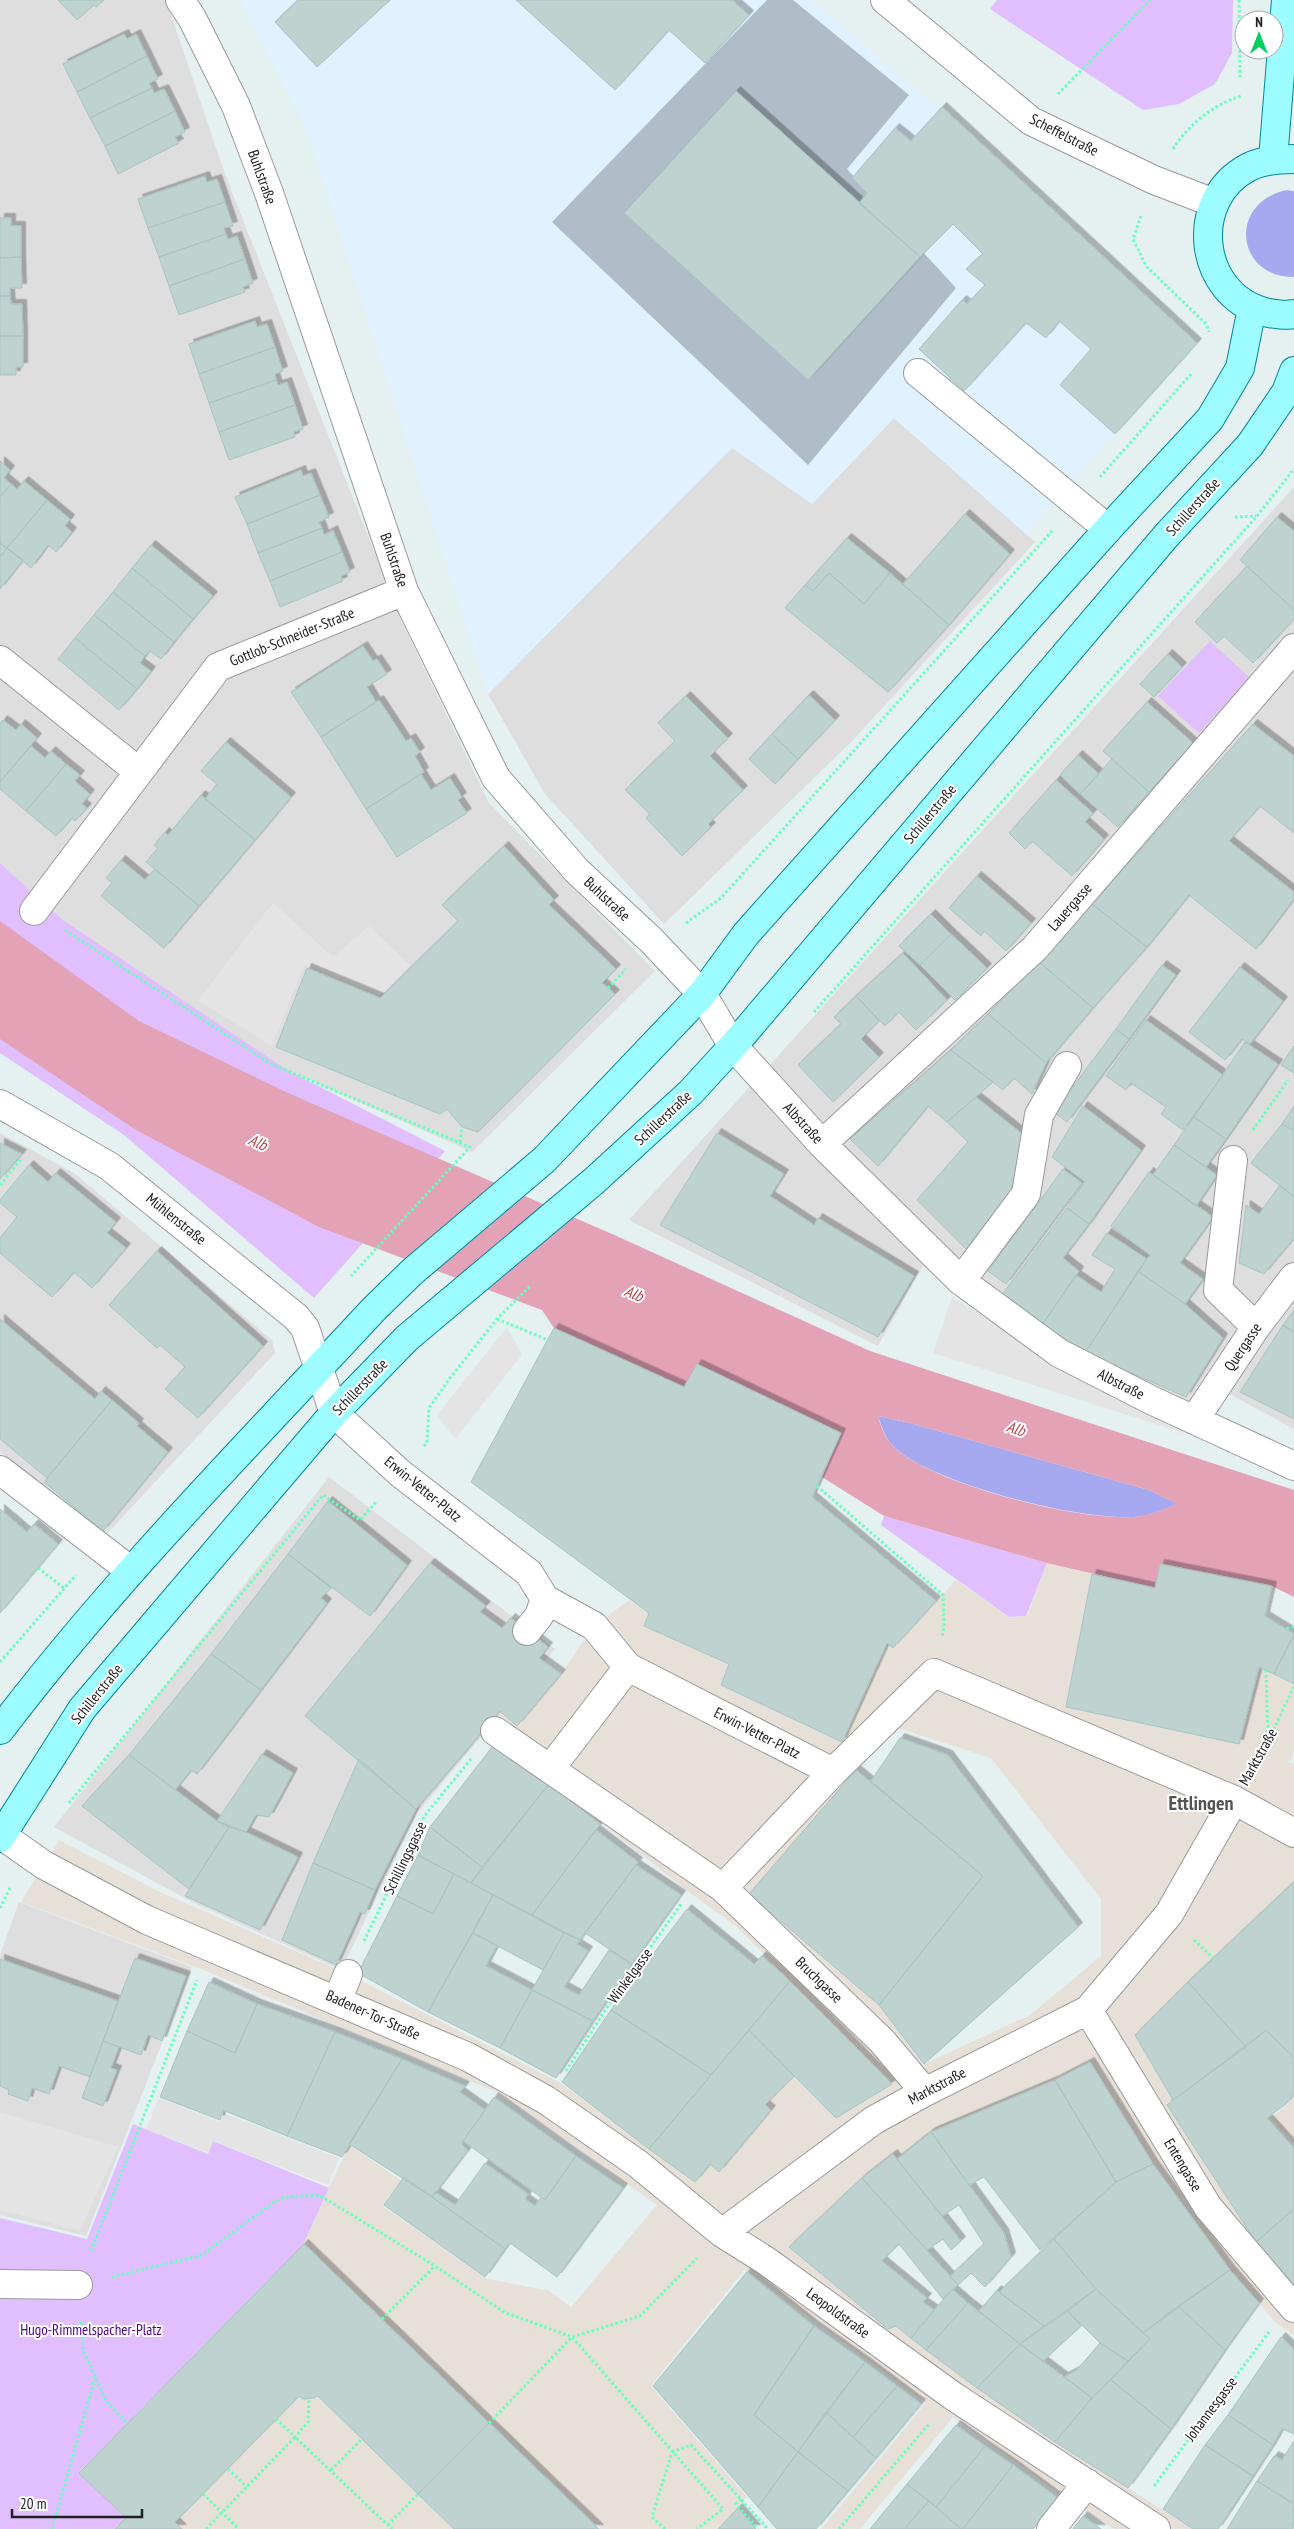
<svg xmlns="http://www.w3.org/2000/svg" width="1294" height="2529" viewBox="0 0 1294 2529" font-family="'PT Sans Narrow',sans-serif">
<defs>
<filter id="shadow"><feDropShadow dx="4.5" dy="-4.5" stdDeviation="0" flood-color="#0004"/></filter>
</defs>
<rect width="100%" height="100%" fill="#e5f0f1"/>
<path fill="#dddedd" d="M0,0h166l60,177 176,445 87,181 166,168 -183,181 -183,-81 -226,-151 -63,-57z
M894,418l141,124 -183,199 -188,183 -119,-130 -57,-100 244,-247 80,57z
M1294,487v942l-87,-47 -19,29 -131,-64 -121,-104 -58,103 -249,-126z
M0,1133l74,40 198,167 3,13 -172,185 -103,-87z
M329,1477l226,172 -137,163 -77,158 -149,-68 -138,-75z
M19,1902l173,65 -106,269 -86,-21v-260z"/>
<path fill="#e0f1ff" d="M244,0h566l129,110 258,233 -135,148 -36,43 -132,-116 -82,86 -80,-56 -244,246 -175,-544 -13,-34 -59,-114z"/>
<path fill="#b0bcc7" d="M767,0h26l116,95 -62,74 109,119 -148,177 -256,-243z"/>
<path fill="#a7a9f0" d="M1287,190l7,1v86c-59,0 -66,-75 -7,-87z
M878,1416l32,7 239,67 29,14c-12,4 -24,10 -36,12 -50,9 -214,-33 -249,-70 -8,-8 -11,-19 -15,-30z"/>
<path fill="#e1bffe" d="M997,0h236l-1,53 -17,31 -36,20 -36,6 -153,-101z
M1210,641l40,37 -51,55 -41,-37z
M0,863l63,57 226,151 156,80 -131,147 -190,-163 -124,-82z
M884,1516l163,47 -21,53 -17,1 -128,-92z
M133,2124l75,30 5,-13 116,47 -25,55 -225,229 46,46 -11,11h-114v-311l87,21z"/>
<path fill="#e4e4e4" d="M273,903l60,54 36,-31 41,39 -30,30 -76,-30 -32,81 -74,-46z
M952,1297l144,89 97,42 -3,7 -257,-82z
M507,1327l15,28 -67,84 -18,-24z
M159,2098l61,24 4,-9 115,45 -11,27 -115,-44 -5,12 -62,-24z
M0,2112l118,35 -38,84 -80,-21z"/>
<path fill="#e7e0d9" fill-rule="evenodd" d="M1047,1563l45,11 -26,133 172,37 21,-77 35,17v69l-5,9 5,2v118l-159,153 38,65 -6,5 92,142 35,40v48l-18,-12 -46,-53 -77,-106 -64,-102 -34,18 -124,52 -34,27 -4,-4 -31,23 -72,69 98,82 8,-3 81,62 78,54 138,87h-79l-31,-20 -15,20h-31l26,-33 -110,-79 -93,112h-39l105,-126 -181,-134 -94,117 96,111 -30,32h-116l-297,-286 45,-98 52,35 -18,26 102,72 64,13 22,16 86,-102 -158,-112 -298,-124 -180,-67 38,-62 103,53 186,81 211,108 136,100 15,-18 9,8 52,-61 -6,-6 29,-29 42,42 56,-34 -155,-157 -47,-34 -195,-154 -7,-13 12,-15 17,15 44,-52 33,-48 35,-26 20,13 -5,13 85,38 -8,21 120,57 46,-99 6,5 63,-68 54,38 17,-2zM895,1727l96,31 110,141v57l-71,59 -106,49 -45,-59 -23,-235z
M1294,2096v47l-24,-25 16,-12z
M299,2396l4,3 11,-1 4,-2 136,133h-272l-7,-7z"/>
<path fill="#e3a2b6" fill-rule="evenodd" d="M0,921l139,100 149,72 324,141 258,117 424,139v107l-22,-11 -112,-22 -5,24 -108,-25 -163,-47 -62,-39 19,-44 -144,-69 -13,23 -130,-59 -12,-18 -223,-83 -183,-97 -136,-91zM878,1416l32,7 239,67 28,14c-11,4 -24,10 -36,12 -51,9 -212,-32 -248,-70 -8,-8 -12,-19 -15,-30z"/>
<path fill="#bed2d0" stroke="#a6c4c1" filter="url(#shadow)" d="M58,0h46l-8,7 -2,-2 -17,15z
M298,0h92l-73,67 -42,-45z
M516,0h216l17,15 -44,48 -36,-33 -54,60z
M124,34l3,5 9,-5 11,22 -70,36 -14,-28z
M147,56l11,23 -9,4 3,5 -62,30 -13,-26z
M152,88l2,5 10,-4 11,22 -70,35 -15,-28z
M736,91l184,166 -112,123 -184,-167z
M942,107l255,236 -82,91 -55,-49 31,-36 -32,-28 -13,17 -20,-15 -62,68 -45,-42 43,-49 5,4 18,-19 -19,-16 17,-15 -30,-30 -33,33 -61,-54 8,-10 -15,-15 43,-50 16,13z
M175,111l10,21 -10,5 4,6 -61,31 -13,-28z
M205,176l2,6 10,-3 8,23 -77,26 -10,-29z
M225,202l8,24 -9,2 2,6 -67,23 -11,-29z
M0,218h11v8h10v31l-21,1z
M226,234l2,5 9,-3 8,23 -76,27 -10,-29z
M21,257l1,31h-12v8h-10v-38z
M245,259l8,24 -10,4 2,5 -66,23 -10,-29z
M0,296h10l1,8h11l1,32h-23z
M255,321l2,6 10,-3 8,23 -76,27 -10,-30z
M0,336h23v31h-7v8h-16z
M275,347l8,24 -8,3 1,6 -67,23 -10,-29z
M276,380l2,5 9,-3 8,23 -76,27 -10,-29z
M295,405l8,24 -9,3 1,5 -66,23 -10,-28z
M0,461l10,9 -6,8 7,6 -11,13z
M301,470l2,6 8,-3 9,22 -73,29 -12,-27z
M24,481l23,19 -40,48 -7,-5v-46l11,-13 6,5z
M320,495l9,22 -10,5 3,6 -64,25 -11,-29z
M47,500l23,19 -5,7 7,6 -16,20 -8,-7 -17,23 -24,-20z
M965,514l45,40 -61,71 -46,-41z
M1277,517l17,14v79l-54,-50z
M322,528l2,7 9,-5 9,22 -72,29 -12,-28z
M847,538l43,35 -26,31 -35,-31 -16,18 -8,-6z
M0,543l7,5 -7,9z
M151,545l62,51 -20,23 -61,-51z
M7,548l16,12 -23,29v-32z
M342,552l8,20 -9,4 2,5 -63,26 -10,-26z
M1247,566l47,44v9l-41,44 -29,-27 -7,7 -22,-21z
M132,568l61,51 -19,23 -61,-50z
M829,573l35,31 26,-31 59,52 -61,67 -103,-84 20,-23 8,6z
M113,592l61,50 -13,17 -11,-8 -5,5 -51,-41z
M94,615l51,41 -5,7 11,8 -14,18 -62,-51z
M75,638l62,51 -18,21 -61,-51z
M363,646l10,15 4,-2 10,15 -20,13 9,15 -55,35 -30,-45z
M1168,654l14,13 -28,30 -14,-13z
M809,695l26,25 -37,39 -26,-25z
M686,696l42,42 -18,18 33,34 -35,34 3,3 -29,29 -36,-38 4,-4 -25,-24 50,-49 -17,-18z
M379,700l27,41 5,-3 9,14 -5,4 9,16 -58,37 -45,-72z
M1147,702l46,41 -44,49 -46,-41z
M3,720l13,10 5,-6 16,14 -37,44v-58z
M1253,724l41,32v77l-34,-27 -31,35 65,51v7l-38,50 -67,-54 -42,52 -55,-43z
M772,734l26,25 -23,25 -26,-25z
M226,742l65,55 -36,43 -50,-41 12,-15 -16,-13z
M31,746l14,12 6,-7 15,13 -40,47 -26,-22v-7z
M1078,755l21,19 -19,20 -20,-19z
M1112,759l37,33 -31,35 -38,-33z
M66,764l14,11 -5,6 15,13 -8,10 5,4 -12,13 -3,-3 -16,18 -30,-25z
M421,774l10,16 19,-12 12,19 -4,3 9,13 -70,44 -31,-48z
M1056,780l37,33 -8,9 19,17 -32,37 -40,-35 -7,8 -16,-16z
M201,795l54,45 -56,66 -53,-44 12,-14 -4,-3 11,-13 3,3z
M504,846l50,54 -5,5 67,64 -14,14 13,11 -137,138 -16,-5 -15,-18 -7,5 -164,-67 31,-79 73,30 78,-77 -16,-16z
M121,860l24,20 10,-11 44,37 -35,42 -63,-52 11,-13 -6,-5z
M977,876l54,47 -25,28 -22,-20 -3,5 -32,-28z
M1092,904l55,43 -54,61 -54,-46z
M931,914l20,20 -31,31 -21,-19z
M951,934l36,34 -32,32 -35,-35z
M903,953l44,47 -31,30 -17,-18 -14,14 -29,-30z
M1039,962l54,46 -47,55 -58,-49z
M1162,965l14,10 -47,64 -13,-10z
M1240,967l43,34 -33,43 -8,-5 -17,21 -36,-28z
M856,996l23,25 -18,18 18,18 -46,45 -35,-37 43,-41 -7,-7z
M988,1014l58,49 -14,31 -18,-16 -11,12 -52,-40z
M1146,1020l77,55 -40,55 -22,-16 5,-7 -35,-24 -5,7 -20,-14z
M1116,1029l13,10 -62,83 -13,-10z
M1245,1042l33,22 -52,75 -32,-22z
M1294,1046v27l-13,-8z
M951,1050l42,32 -46,40 -19,-16 -50,60 -28,-27z
M976,1097l50,40 -15,53 -45,59 -49,-49 51,-58 -21,-20z
M1083,1106l58,44 -52,74 -22,-16 18,-26 -33,-25z
M1294,1106v25l-12,-7z
M1194,1117l32,22 -20,28 -32,-22z
M1282,1124l12,7v66l-43,-34z
M717,1133l67,41 -14,22 44,29 4,-7 96,58 -36,61 -218,-112z
M0,1143l22,11 -22,25z
M1174,1145l43,30 -21,31 -43,-31z
M29,1165l19,17 8,-9 60,49 -9,11 19,15 -34,40 -18,-16 -22,25 -52,-44v-15l17,-21 -17,-14v-3z
M1063,1169l19,14 -76,101 -18,-13z
M1149,1172l64,45 -33,46 23,16 -18,25 -47,-33 12,-16 -39,-29z
M1280,1185l14,12v41l-30,36 -25,-11 7,-58 13,9z
M1067,1208l22,16 -26,34 16,13 -37,54 -41,-29z
M1107,1233l40,26 -62,94 -43,-28 34,-50 25,17 14,-23 -23,-14z
M157,1251l106,95 -65,72 -33,-29 20,-22 -25,-22 -3,3 -48,-43z
M1138,1271l47,33 38,34 -37,59 -101,-44z
M1294,1310v22l-11,-7z
M0,1319l95,80 6,-8 11,9 -65,78 -47,-39z
M1283,1325l11,7v87l-54,-27z
M554,1328l130,59 13,-23 144,69 -29,64 124,104 -43,47 -6,-5 -45,99 -121,-57 8,-21 -85,-38 5,-13 -178,-131z
M112,1400l27,23 -2,3 31,26 -65,79 -59,-49z
M328,1501l79,64 -37,51 -82,-62z
M0,1509l27,23 7,-8 24,20 -58,69z
M288,1554l43,34 -10,10 6,5 -66,87 -50,-36z
M430,1563l56,43 -6,6 22,16 9,-10 37,29 -9,11 22,16 -44,52 -17,-15 -84,98 -111,-93z
M1160,1564l112,22 -7,30 29,18 -20,40 -15,-7 -20,77 -173,-37 26,-133 63,14z
M1294,1635v49l-20,-10z
M211,1654l50,36 -64,84 -6,-4 -16,20 -46,-35z
M900,1738l48,17 130,172 -154,137 -45,-59 104,-129 -112,-95z
M496,1742l53,42 -67,83 -52,-40z
M262,1754l31,19 -24,44 -13,-2 -10,17 -29,-11z
M129,1755l88,66 12,6 -40,62 -107,-83z
M359,1759l57,50 -41,81 -62,-27z
M856,1770l127,106 -104,129 -130,-111z
M549,1784l51,40 -68,91 -61,-32z
M229,1827l17,5 52,25 -38,73 -75,-34z
M430,1827l52,40 -11,16 -53,-28z
M596,1830l42,32 -58,78 -48,-25z
M418,1855l36,19 -21,40 -36,-18z
M313,1863l62,27 -10,24 -5,-2 -24,53 -54,-25z
M636,1865l45,30 -49,69 -47,-31z
M454,1874l39,21 -65,117 -70,-39 39,-77 36,18z
M1294,1882v176l-28,-28 -20,17 -58,-65z
M493,1895l71,38 -21,37 -70,-37z
M687,1909l67,55 8,-8 28,25 -79,94 -100,-65z
M473,1933l24,12 -11,21 46,24 -32,58 -72,-36z
M564,1933l16,7 -3,4 11,7 -24,36 15,8 30,-45 23,14 -39,57 -61,-31z
M135,1958l51,18 -24,65 -14,-6 -7,20 -38,-14z
M0,1959l118,42 -28,76 -31,-11 -10,28 -17,-6 -4,13 -20,-7 1,-4 -9,-4z
M790,1981l102,103 -56,34 -87,-88z
M209,1982l48,22 -22,49 -48,-22z
M1188,1982l58,65 -73,53 -38,-65z
M532,1990l61,31 -37,57 -56,-30z
M257,2004l78,28 -48,104 -64,-26 -3,10 -60,-23 27,-66 48,22z
M611,2010l100,65 -62,74 -87,-67z
M749,2030l45,46 -29,29 6,5 -52,62 -9,-8 -15,18 -46,-33z
M1266,2030l28,28v36l-8,10 -19,14 27,30v61l-38,33 -89,-137z
M335,2032l67,27 -60,98 -55,-21z
M103,2041l16,6 -8,21 6,2 -14,36 -21,-8z
M402,2059l63,27 -5,6 25,18 -22,31 -1,4 6,5 -36,47 -83,-53z
M1090,2062l63,102 -37,18 -61,-102z
M1055,2080l61,102 -76,68 -56,-73 -15,8 -38,-53z
M494,2097l82,59 -31,44 -82,-59z
M931,2132l73,101 7,24 -26,30 -14,-14 -13,12 -8,-9 34,-32 -25,-39 -17,11 -45,-57z
M893,2154l68,87 -10,9 -8,-11 -16,11 -65,-72z
M576,2156l47,32 -66,89 -47,-34 -5,6 -73,-52 3,-5 20,13 30,-42 43,31 -3,5 10,7 6,-9 4,3z
M1153,2164l77,106 -87,63 -47,-44 -42,-50 62,-57z
M404,2177l101,72 -20,28 -101,-72z
M862,2178l96,107 -15,14 -44,-55 -17,17 45,37 -4,4 11,8 -23,28 -15,-12 -8,3 -99,-82z
M1294,2209v78l-38,-45z
M1054,2239l42,50 -52,37 -45,-34z
M304,2244l185,179 -71,71 -100,-98 -4,2 -11,1 -4,-3 -124,126 7,7h-67l11,-11 -47,-45z
M1230,2270l29,33 -34,47 -47,-44z
M747,2272l67,54 -60,89 44,37 -40,55 -105,-121z
M952,2289l16,14 -42,47 -15,-12z
M1096,2289l54,50 -22,22 -28,-18 -32,-32z
M997,2290l2,2 45,34 -24,18 -41,-33z
M968,2303l52,41 -43,44 -51,-38z
M1178,2306l47,44 -54,79 -60,-49 39,-41 -7,-6z
M1068,2311l13,15 -38,35 -23,-17z
M814,2326l51,36 -67,90 -44,-37z
M1281,2337l13,12v85l-12,-5 -9,16 -45,-30z
M1100,2343l28,18 -36,37 -28,-21 13,-7z
M1020,2344l72,54 -37,44 -78,-54z
M865,2362l32,24 -44,51 -27,-25z
M1111,2380l60,49 -43,59 -73,-46 37,-44z
M897,2386l24,18 -45,54 -23,-21z
M826,2412l50,46 -28,33 -50,-39z
M1228,2415l45,30 -20,31 -48,-31z
M489,2423l110,106h-145l-36,-35z
M956,2425l29,21 -49,61 -29,-23z
M1294,2441v63l-37,-23 17,-25 8,4z
M1205,2445l48,31 -35,53h-25l-30,-20z
M985,2446l28,19 -50,64h-2l-25,-22z
M798,2452l50,39 -32,38h-39l-19,-22z
M1013,2465l45,33 -25,31h-70z
M1257,2481l37,23 -1,25h-66z
M907,2484l22,17 -25,28h-34z
M929,2501l7,6 25,22h-57z
M738,2508l18,21h-38z
M1083,2516l18,13h-28z"/>
<g fill="none" stroke-linecap="round" stroke-linejoin="round">
<g stroke="#9a9a9a" stroke-width="30">
<path id="minor" d="M180,0l12,18 44,88 33,87 135,398 92,187 81,93 75,70 50,53 31,52 89,98 139,137 98,72 92,47 143,66
M885,0l146,121 123,59 60,23
M918,373l190,156
M0,660l139,112 79,-105 186,-76
M34,911l105,-139
M0,1104l109,62 187,151 9,11 29,85 67,61 128,99 16,26 -6,17 -12,15
M822,1144l213,-196 259,-300
M1233,1160l-15,130 38,37
M961,1281l65,-87 13,-79 28,-49
M1195,1419l61,-92 38,-50
M0,1470l131,101
M628,1667l205,105
M495,1731l55,38 78,-102 -34,-41 -49,-27
M550,1769l173,119 159,153 43,51
M1,1835l43,30 103,55 321,137 78,43 92,64 84,69 43,27 188,136 203,133
M723,1888l110,-116 101,-99 300,127 60,33
M338,1999l10,-25
M1088,2010l120,197 86,101
M722,2233l152,-113 51,-28 163,-82 81,-96 65,-114
M0,2284l78,1
M1051,2529l36,-46"/>
</g>
<g stroke="#00879b" stroke-width="30">
<path id="major" d="M1273,159l13,-159
M1294,159c-15,0 -31,1 -45,8 -62,32 -51,127 15,145 11,2 19,4 30,2
M0,1730c114,-150 247,-284 374,-421l38,-37 132,-112 158,-166 44,-60 362,-405 102,-110 30,-51 12,-60
M0,1838l82,-129 252,-296 73,-75 187,-157 97,-89 42,-46 433,-510 84,-91 36,-53 8,-21"/>
</g>
<path stroke="#68ffbe" stroke-width="3" stroke-dasharray="2.5 2.5" stroke-linecap="butt" d="M1239,0l1,77
M1058,94l92,-94
M1173,149c15,-24 41,-45 68,-53
M1141,216l-8,23 13,27 60,58 3,8
M1100,477l92,-104
M1235,517l21,-1
M686,923l35,-25 332,-368
M65,930l206,134 199,83 -119,129
M608,988l18,-19
M814,1012l443,-496 37,-47
M1253,1130l35,-50
M460,1142l2,-15
M0,1185l22,-27
M497,1319l51,21
M424,1446l3,-3 2,-35 21,-30 47,-59 34,-34
M817,1486l126,109 1,32 -2,11
M38,1568l26,20
M1287,1629l7,-3
M0,1662l76,-87
M1266,1670l2,72
M1252,1769l16,-27 26,-56
M69,1803l254,-308 37,25 16,-18
M0,1908l11,-22
M1194,1940l19,18
M364,1941l61,-126 47,-57
M566,2071l42,-65 74,-103
M91,2251l106,-271
M112,2277l90,-22 78,-57 36,-3 8,3 111,68 69,46 68,25 151,172 -26,20
M382,2319l53,-53
M81,2322l2,28 23,51 21,22
M276,2419l19,18 13,-15 1,-24
M489,2423l83,-86 68,-21 57,-58
M672,2452l19,-7 77,84
M228,2469l19,18
M331,2470l31,-31
M1154,2486l115,-154
M203,2494l36,35
M741,2499l-5,5 22,25
M388,2525l30,-31
M52,2529l43,-151
M206,2529l89,-92 97,92
M665,2529l-13,-12 20,-65
M839,2529l90,-105"/>
<use href="#minor" stroke="#fff" stroke-width="28"/>
<use href="#major" stroke="#9cfcff" stroke-width="28"/>
</g>
<g text-anchor="middle" stroke-width="4" stroke-linejoin="round" paint-order="stroke">
<g font-size="15" fill="#202020" stroke="#fff">
<text transform="translate(1064 135) rotate(27)" y="5">Scheffelstraße</text>
<text transform="translate(262 177) rotate(70)" y="5">Buhlstraße</text>
<text transform="translate(1193 507) rotate(-48)" y="5">Schillerstraße</text>
<text transform="translate(394 560) rotate(71)" y="5">Buhlstraße</text>
<text transform="translate(292 637) rotate(-22)" y="5">Gottlob-Schneider-Straße</text>
<text transform="translate(930 814) rotate(-50)" y="5">Schillerstraße</text>
<text transform="translate(607 899) rotate(43)" y="5">Buhlstraße</text>
<text transform="translate(1070 907) rotate(-49)" y="5">Lauergasse</text>
<text transform="translate(663 1118) rotate(-43)" y="5">Schillerstraße</text>
<text transform="translate(803 1123) rotate(47)" y="5">Albstraße</text>
<text transform="translate(176 1219) rotate(39)" y="5">Mühlenstraße</text>
<text transform="translate(1243 1347) rotate(-56)" y="5">Quergasse</text>
<text transform="translate(1121 1384) rotate(27)" y="5">Albstraße</text>
<text transform="translate(360 1387) rotate(-46)" y="5">Schillerstraße</text>
<text transform="translate(423 1489) rotate(39)" y="5">Erwin-Vetter-Platz</text>
<text transform="translate(97 1694) rotate(-51)" y="5">Schillerstraße</text>
<text transform="translate(757 1733) rotate(27)" y="5">Erwin-Vetter-Platz</text>
<text transform="translate(1258 1757) rotate(-61)" y="5">Marktstraße</text>
<text transform="translate(405 1858) rotate(-64)" y="5">Schillingsgasse</text>
<text transform="translate(630 1976) rotate(-54)" y="5">Winkelgasse</text>
<text transform="translate(819 1980) rotate(44)" y="5">Bruchgasse</text>
<text transform="translate(373 2015) rotate(24)" y="5">Badener-Tor-Straße</text>
<text transform="translate(937 2086) rotate(-28)" y="5">Marktstraße</text>
<text transform="translate(1183 2165) rotate(59)" y="5">Entengasse</text>
<text transform="translate(838 2313) rotate(36)" y="5">Leopoldstraße</text>
<text transform="translate(1211 2409) rotate(-53)" y="5">Johannesgasse</text>
</g>
<g font-size="15" fill="#4c018a" stroke="#fff">
<text x="91" y="2335">Hugo-Rimmelspacher-Platz</text>
</g>
<g font-size="16" font-style="italic" fill="#b94247" stroke="#fff">
<text transform="translate(258 1142) rotate(24)" y="6">Alb</text>
<text transform="translate(634 1293) rotate(22)" y="6">Alb</text>
<text transform="translate(1016 1428) rotate(18)" y="6">Alb</text>
</g>
<g font-size="20" font-weight="bold" fill="#535353" stroke="#fff">
<text x="1201" y="1810">Ettlingen</text>
</g>
</g>
<g transform="translate(1259 35)"><circle r="24" fill="#ffffff" stroke="#a6a6a6"/>
<path d="M0-4L9 19L0 12L-9 19Z" fill="#00cf60"/>
<text y="-8" font-size="14" font-weight="bold" text-anchor="middle" fill="#202020">N</text>
</g>
<path d="M12 2509v8h130v-8" fill="none" stroke="#202020" stroke-width="2.5"/>
<text x="20" y="2509" font-size="15" fill="#202020" stroke="#ffffff" stroke-width="4" paint-order="stroke">20 m</text>
</svg>
